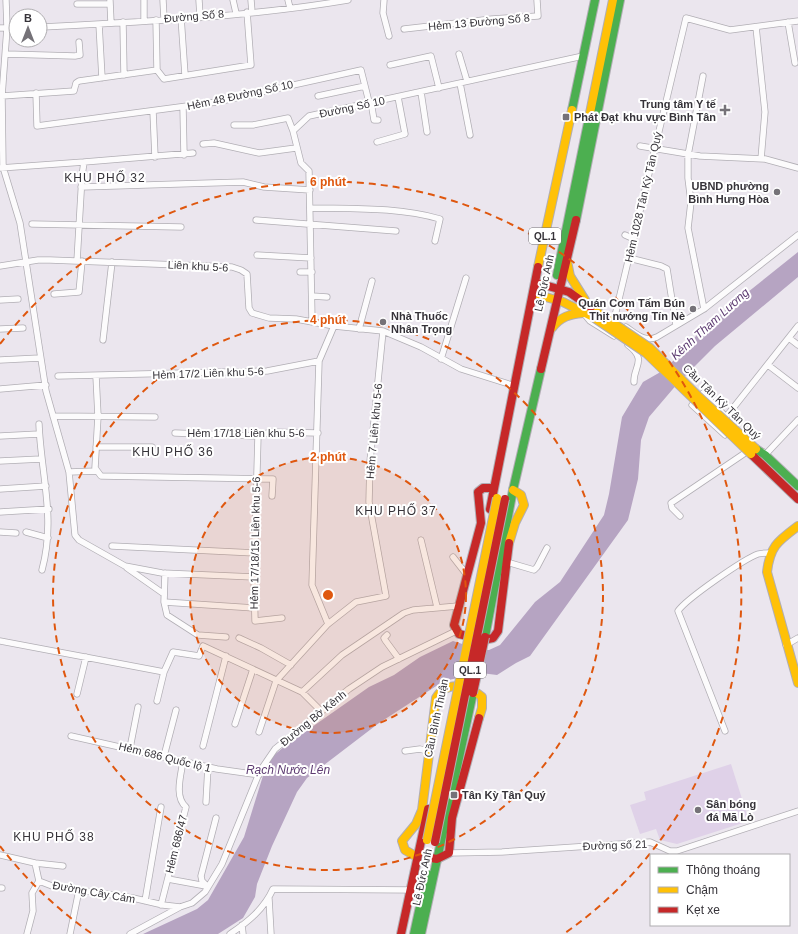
<svg xmlns="http://www.w3.org/2000/svg" width="798" height="934" viewBox="0 0 798 934" font-family="Helvetica,sans-serif">
<rect width="100%" height="100%" fill="#ebe6ee"/>
<path fill="#dfd1e8" d="M731,764l18,57 -72,23 -17,-4 -4,-11 -16,5 -10,-29 16,-5 -2,-8z"/>
<path fill="#b6a4c2" d="M798,252v25l-83,69 -37,37 -29,34 -8,23 -3,39 -10,41 -98,136 -14,7 -19,12 -16,-2 -37,8 -65,42 -72,55 -10,14 -25,54 -15,38 -2,13 -12,21 -25,16h-75l54,-25 11,-9 36,-63 22,-71 7,-10 12,-10 84,-59 25,-12 26,-18 33,-16 28,9h8l11,-5 35,-43 25,-20 44,-67 5,-21 13,-77 21,-35 21,-12 17,-17 23,-26z"/>
<g fill="none" stroke-linecap="round" stroke-linejoin="round">
<g stroke="#b1aeb4" stroke-width="7">
<path id="street" d="M6,0l1,28 -5,68 1,71 17,56 26,168 23,81 6,63 4,5 46,26 37,7 92,4
M144,0v20
M163,0l1,19
M199,0l1,16
M233,0l3,13
M251,0l1,12
M288,0l2,8
M384,0l-1,13 6,23
M110,1l1,22
M77,4h33
M181,17l4,58
M156,20l1,50
M123,22l1,53
M788,22l7,41
M99,24l3,54
M40,27c101,-5 208,-10 308,-27
M756,27l9,85 -4,47
M0,28h16
M404,29l88,-10 46,-3 -1,-16
M6,54l69,2 5,-1 -1,-13
M459,54l8,27
M390,65l41,-9 8,32
M703,76l-15,79v23l3,24 -3,26 16,81
M460,83l10,52
M421,92l6,40
M36,93l1,33 180,-24 144,-32 8,32
M2,96l72,-5 2,-8 3,-2 78,-11 7,9 87,-14 -4,-53
M318,96l47,-10
M371,102l3,18h4
M183,107l1,48
M153,111l2,46
M234,125h19l35,-7 5,13
M377,142l28,-8 -7,-37
M203,144l11,-1 45,10 37,-5
M640,146l60,10 65,3 33,9
M84,162l109,-9
M0,168l84,-6 -2,14 -5,85
M81,187l162,-5 21,5 46,3
M310,208c44,1 88,-1 130,11l-5,22
M256,220l140,11
M32,224l149,3
M625,235l9,4
M257,255l54,3
M629,258l32,8 6,3 9,56
M0,266l38,-6h12l182,7 9,3 6,4 2,34 3,5 17,5 27,1 38,7 49,5 38,16 40,22 54,17
M300,272h12
M54,294l25,-2 3,-31
M312,296l15,1
M0,300l18,-1
M585,315l5,6 24,15
M614,320l72,-302 44,12 68,-9
M312,321l-3,-150 -8,-8 -8,-32 16,-15 274,-60
M626,327c9,6 19,16 31,10l47,-28 94,-74
M0,329l23,-1
M359,329l13,-48
M789,338l9,7
M103,340l9,-78
M628,345c20,15 5,22 6,37
M441,359l25,-81
M0,360l40,-2
M768,365l30,23
M58,376l209,-5 52,-10
M96,376l2,40 -3,52 6,8 172,3 -1,17
M0,389l46,-4
M53,416l102,1
M725,416l-22,-23 -11,12 33,30
M726,417l72,-91
M39,424c2,51 17,94 3,146
M175,433l83,3 12,-4 48,1
M0,436l39,-2
M258,436l-4,141 1,44 27,-3
M96,447h56
M763,452l2,3 33,-35
M0,461l41,-2
M69,472l28,-1
M0,489l46,-3
M0,512l49,-3
M680,516l-8,-8 -1,-5 74,-50
M0,532l16,1
M26,532l22,6
M421,540l16,67
M112,546l143,7
M453,557l14,18
M507,562l27,8 3,-3 10,-19
M127,568l37,26
M165,573l-1,29 3,13 31,20 28,2
M164,602l90,6
M328,624l-16,-39 7,-224 15,-35
M387,635l-3,3 1,2 14,19
M239,638l22,10 30,17
M0,641l164,31
M786,645l12,-7
M203,646l99,46 19,19
M302,692l40,-37 62,-42 9,-3 45,-4
M77,694l9,-37
M157,701l7,-29 9,-20 26,4 4,-10
M235,724l18,-55
M725,731l-47,-120c8,-12 66,-52 80,-57 3,-1 8,-1 12,-1
M259,732l17,-51 52,-57 28,-22 30,-6 -17,-94 1,-41 13,-130
M71,736l146,33 42,6
M203,746l23,-90
M130,748l8,-41
M405,751l15,-2 10,3
M164,756l12,-46
M206,802l2,-35
M449,853l53,-1 148,-10 20,9h7l121,-40
M0,855l35,8 4,18 13,5 81,12 30,7 17,2 12,-4 13,-11 17,-28 38,-93 15,-22 74,-60 33,-22 74,-36
M35,863l28,3
M168,879l38,7
M208,887l-6,-6 -1,-5 15,-58
M0,888h2
M269,899l2,35
M145,901l16,-94
M161,905l25,-98c-12,-10 -5,-32 -3,-46
M242,925l1,9
M27,934l6,-23 -1,-18 7,-12
M70,934l9,-44
M130,934l50,-27
M230,934c18,-12 34,-25 43,-45l143,1"/>
</g>
<g stroke="#b1aeb4" stroke-width="10">
<path id="fast" d="M572,110l23,-110
M576,220l44,-220
M557,275l32,-157
M756,449l9,6 33,31
M485,637l28,-147 28,-121
M414,934l13,-60
M421,934l52,-241"/>
</g>
<g stroke="#b1aeb4" stroke-width="10">
<path id="slow" d="M589,118l24,-118
M567,261l3,15 15,24
M538,267l34,-157
M539,295l24,7 30,15
M552,328c8,-11 18,-14 31,-15
M798,526c-20,15 -28,20 -31,46l31,111
M509,543l6,-20 9,-18 -3,-10 -8,-5
M417,857l-12,-7 -3,-9 14,-17 6,-14 14,-112c10,-18 33,-13 46,-1v11l-3,10"/>
</g>
<g stroke="#b1aeb4" stroke-width="10">
<path id="jam" d="M541,284l28,8 28,20
M541,369l35,-149
M751,454l47,45
M494,488h-11l-5,4 3,31 -27,102 5,9 24,6 10,-2 5,-7 11,-88
M490,509l48,-242
M431,858l6,1 12,-6 3,-35 27,-100
M401,934l27,-125"/>
</g>
<use href="#street" stroke="#fcfbfc" stroke-width="5.5"/>
<use href="#fast" stroke="#4caf50" stroke-width="8"/>
<use href="#slow" stroke="#ffc107" stroke-width="8"/>
<use href="#jam" stroke="#c62828" stroke-width="8"/>
<g stroke="#b1aeb4" stroke-width="10" stroke-linecap="butt">
<path id="slow-bridge" d="M597,312l53,36 49,49 57,52
M593,317l53,36 105,101
M427,840l70,-342"/>
</g>
<g stroke="#b1aeb4" stroke-width="10" stroke-linecap="butt">
<path id="jam-bridge" d="M473,693l12,-56
M435,842l70,-343"/>
</g>
<use href="#slow-bridge" stroke="#ffc107" stroke-width="8"/>
<use href="#jam-bridge" stroke="#c62828" stroke-width="8"/>
</g>
<circle cx="328" cy="595" r="138" fill="#df570e" fill-opacity=".12"/>
<g fill="none" stroke="#df570e" stroke-width="2" stroke-dasharray="7 5">
<circle cx="328" cy="595" r="138"/>
<circle cx="328" cy="595" r="275"/>
<path d="M91 933A413 413 0 0 1 0 846M0 344A413 413 0 1 1 565 933"/>
</g>
<g fill="#757278" stroke="#fff" stroke-width="1.5">
<path d="M723 104h4v4h4v4h-4v4h-4v-4h-4v-4h4z"/>
<rect x="562" y="113" width="8" height="8" rx="2"/>
<circle cx="777" cy="192" r="4"/>
<circle cx="693" cy="309" r="4"/>
<circle cx="383" cy="322" r="4"/>
<rect x="450" y="791" width="8" height="8" rx="2"/>
<circle cx="698" cy="810" r="4"/>
</g>
<g text-anchor="middle" stroke-width="4" stroke-linejoin="round" paint-order="stroke">
<g fill="#fff" stroke="#727074" stroke-width="1">
<rect x="529" y="228" width="32" height="16" rx="3"/>
<rect x="454" y="662" width="32" height="16" rx="3"/>
</g>
<g font-size="10" font-weight="bold" fill="#363339">
<text x="545" y="240">QL.1</text>
<text x="470" y="674">QL.1</text>
</g>
<g font-size="11" fill="#363339" stroke="#fff">
<text transform="translate(194 16) rotate(-5)" y="4">Đường Số 8</text>
<text transform="translate(479 22) rotate(-5)" y="4">Hẻm 13 Đường Số 8</text>
<text transform="translate(240 95) rotate(-12)" y="4">Hẻm 48 Đường Số 10</text>
<text transform="translate(352 107) rotate(-12)" y="4">Đường Số 10</text>
<text transform="translate(643 197) rotate(-77)" y="4">Hẻm 1028 Tân Kỳ Tân Quý</text>
<text transform="translate(198 266) rotate(3)" y="4">Liên khu 5-6</text>
<text transform="translate(544 283) rotate(-78)" y="4">Lê Đức Anh</text>
<text transform="translate(208 373) rotate(-2)" y="4">Hẻm 17/2 Liên khu 5-6</text>
<text transform="translate(722 402) rotate(44)" y="4">Cầu Tân Kỳ Tân Quý</text>
<text transform="translate(374 431) rotate(-85)" y="4">Hẻm 7 Liên khu 5-6</text>
<text x="246" y="437">Hẻm 17/18 Liên khu 5-6</text>
<text transform="translate(255 543) rotate(-89)" y="4">Hẻm 17/18/15 Liên khu 5-6</text>
<text transform="translate(313 718) rotate(-39)" y="4">Đường Bờ Kênh</text>
<text transform="translate(436 718) rotate(-78)" y="4">Cầu Bình Thuận</text>
<text transform="translate(165 757) rotate(14)" y="4">Hẻm 686 Quốc lộ 1</text>
<text transform="translate(176 844) rotate(-76)" y="4">Hẻm 686/47</text>
<text transform="translate(615 845) rotate(-2)" y="4">Đường số 21</text>
<text transform="translate(422 877) rotate(-78)" y="4">Lê Đức Anh</text>
<text transform="translate(94 892) rotate(10)" y="4">Đường Cây Cám</text>
</g>
<g font-size="11" font-weight="bold" fill="#363339" stroke="#fff" text-anchor="start">
<text x="716" y="108" text-anchor="end">Trung tâm Y tế<tspan x="716" dy="13">khu vực Bình Tân</tspan></text>
<text x="574" y="121">Phát Đạt</text>
<text x="769" y="190" text-anchor="end">UBND phường<tspan x="769" dy="13">Bình Hưng Hòa</tspan></text>
<text x="685" y="307" text-anchor="end">Quán Cơm Tấm Bún<tspan x="685" dy="13">Thịt nướng Tín Nè</tspan></text>
<text x="391" y="320">Nhà Thuốc<tspan x="391" dy="13">Nhân Trọng</tspan></text>
<text x="462" y="799">Tân Kỳ Tân Quý</text>
<text x="706" y="808">Sân bóng<tspan x="706" dy="13">đá Mã Lò</tspan></text>
</g>
<g font-size="12" letter-spacing="1" fill="#363339" stroke="#fff">
<text x="105" y="182">KHU PHỐ 32</text>
<text x="173" y="456">KHU PHỐ 36</text>
<text x="396" y="515">KHU PHỐ 37</text>
<text x="54" y="841">KHU PHỐ 38</text>
</g>
<g font-size="12" font-style="italic" fill="#5e3c72" stroke="#fff">
<text transform="translate(710 324) rotate(-42)" y="4">Kênh Tham Lương</text>
<text x="288" y="774">Rạch Nước Lên</text>
</g>
</g>
<circle cx="328" cy="595" r="6" fill="#df570e" stroke="#fff" stroke-width="2"/>
<g font-size="12" text-anchor="middle" font-weight="bold" fill="#df570e" stroke="#fff" stroke-width="4" stroke-linejoin="round" paint-order="stroke">
<text x="328" y="186">6 phút</text>
<text x="328" y="324">4 phút</text>
<text x="328" y="461">2 phút</text>
</g>
<rect x="650" y="854" width="140" height="72" fill="#ffffff" stroke="#afadb0"/>
<rect x="658" y="867" width="20" height="6" fill="#4caf50" stroke="#afadb0"/>
<text x="686" y="874" font-size="12" fill="#363339">Thông thoáng</text>
<rect x="658" y="887" width="20" height="6" fill="#ffc107" stroke="#afadb0"/>
<text x="686" y="894" font-size="12" fill="#363339">Chậm</text>
<rect x="658" y="907" width="20" height="6" fill="#c62828" stroke="#afadb0"/>
<text x="686" y="914" font-size="12" fill="#363339">Kẹt xe</text>
<g transform="translate(28 28)"><circle r="19" fill="#ffffff" stroke="#afadb0"/>
<path d="M0-3L7 15L0 10L-7 15Z" fill="#757278"/>
<text y="-6" font-size="11" font-weight="bold" text-anchor="middle" fill="#363339">B</text>
</g>
</svg>
